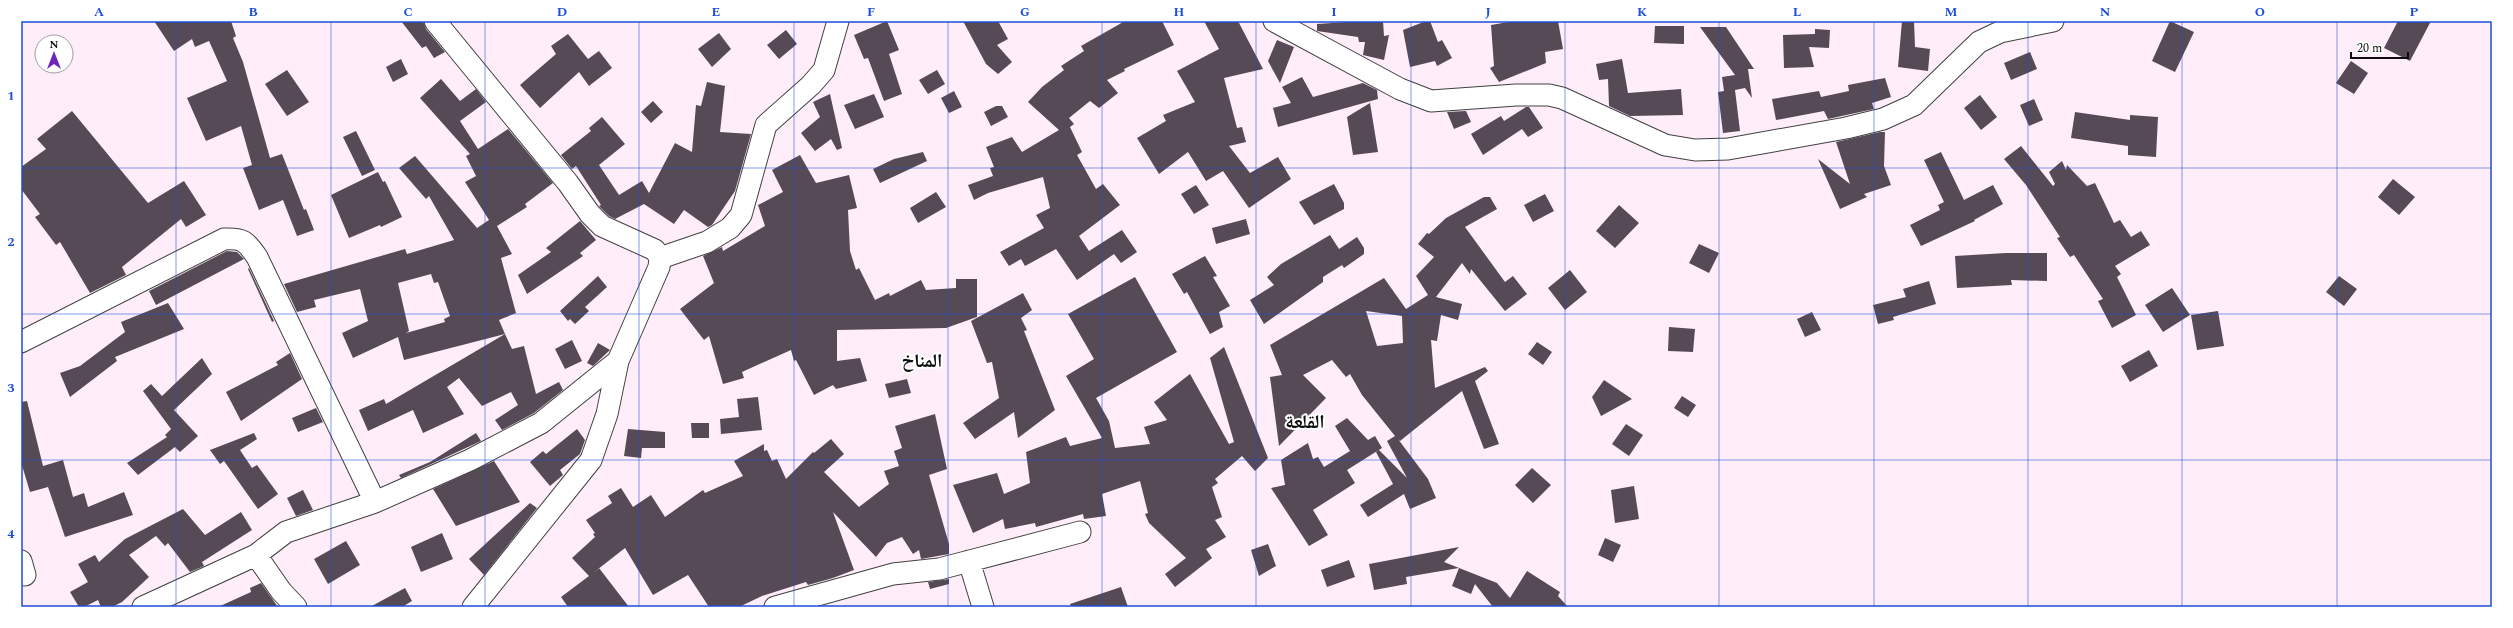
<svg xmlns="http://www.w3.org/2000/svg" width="2513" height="628" viewBox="0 0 2513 628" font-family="Spectral,'Noto Naskh Arabic',serif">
<rect width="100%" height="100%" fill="#ffeef9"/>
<path fill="#554a56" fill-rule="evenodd" d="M154,21h77l5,15 -3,2 10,24 27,96 12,-4 22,56 2,-1 8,21 -17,6 -14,-36 -24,10 -16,-42 9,-3 -11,-39 -35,15 -19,-43 40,-17 -18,-40 -14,6 -3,-8 -18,12z
M401,21h22l3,8 19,23 -11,6 -8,-12 -4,2z
M887,21l12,29 -10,4 13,40 -18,7 -16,-43 -4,1 -10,-24z
M963,21h35l10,18 -11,6 15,17 -14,12 -12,-10z
M1125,21h37l12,24 -50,24 1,2 -18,9 11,13 -19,15 -9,-7 -21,17 5,6 -4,3 12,25 -5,3 19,34 7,-5 17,21 -41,31 10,15 33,-21 15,22 -16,11 -7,-9 -37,26 -21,-31 -31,17 -4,-7 -12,7 -9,-14 44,-24 -8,-13 14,-7 -7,-31 -55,16 -14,7 -6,-15 25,-9 -3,-8 4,-1 -8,-20 26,-10 10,15 37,-22 -31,-28 14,-15 22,-17 -3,-4 23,-15 -3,-5z
M1204,21h34l25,48 -39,9 13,50 5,-1 4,15 -17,4 21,27 28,-16 13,22 -42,29 -26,-37 -17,10 -18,-29 -29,22 -22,-36 29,-17 -3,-6 32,-13 -18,-31 42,-22z
M1362,21h21l1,15 5,-1 -5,25 -21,-5 2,-13h-6l-1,-5 -41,-6v-7z
M1426,21h4l8,21 4,-2 10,18 -15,8 -2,-5 -25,6 -7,-37z
M1514,21h44l5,28 -18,3 1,11 -47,19 -9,-14 4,-2 -3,-41z
M1902,21h12l1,26 15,2 -2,22 -30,-4z
M2170,21l24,11 -19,40 -23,-11z
M2398,21h33l-21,40 -26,-13z
M1655,26h29v18l-30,-1z
M1700,27h26l28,42h-6l4,29 -7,-10 -10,2 5,41 -17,2 -5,-41 6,-1 -2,-14 13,-2z
M1815,29l15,1 -1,18 -20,-1 5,20 -30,1 -1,-33 32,-1z
M786,30l11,14 -18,15 -12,-14z
M719,33l12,16 -19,18 -14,-18z
M568,34l20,25 11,-8 13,17 -23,18 -10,-14 -39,36 -20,-23 36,-31 -5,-8z
M1277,40l17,7 -14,36 -12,-22z
M2030,52l7,17 -26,11 -7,-17z
M401,59l7,15 -15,8 -7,-15z
M1622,59l6,34 53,-4 2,26 -53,1 -21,-10 -1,-27 -9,1 -3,-16z
M2351,61l17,12 -14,21 -18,-11z
M287,70l22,32 -22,14 -22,-32z
M937,70l8,14 -17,10 -9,-14z
M1302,77l11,20 50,-14 14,7 1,9 -100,28 -5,-19 18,-5 -9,-16z
M1885,78l6,19 -19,6 2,6 -46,10 -4,-8 -48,9 -4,-21 47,-8 2,6 28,-6 -1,-6z
M441,79l19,22 16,-12 10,13 -26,19 18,28 30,-20 45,54 -28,21 2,3 -30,19 15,28 -11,4 15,55 -17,7 6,14 -101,26 -6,-23 -45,21 -11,-25 26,-12 -8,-32 -46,11 2,7 -19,5 -13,-28 121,-35 2,5 47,-14 -25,-44 -3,3 -27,-31 16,-12 62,72 12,-8 -24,-38 11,-6 -10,-20 4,-2 -50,-56zM431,274l3,9 4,-1 12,34 -6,3 1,3 -39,11 3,-2 -11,-48z
M707,82l18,4 -5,46 31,2 -16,57 -23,34 -4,2 -24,-17 -10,14 -30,-20 -29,15 -6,-3 -10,-10 2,-1 -25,-39 -4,3 -11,-14 30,-24 -2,-3 13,-11 23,27 -26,21 20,30 23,-14 7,12 26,-50 17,9 4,-47 5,1z
M954,91l8,16 -13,6 -8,-15z
M830,94l12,54 -5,2 -6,-11 -16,12 -14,-18 19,-16 -7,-15z
M874,94l10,23 -29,12 -11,-24z
M1980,95l17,22 -16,13 -17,-22z
M2034,99l9,21 -14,6 -9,-21z
M653,101l10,11 -12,11 -10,-11z
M1370,103l8,49 -25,3 -6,-38z
M996,106h6l6,11 -17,9 -7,-14z
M1526,107h3l14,21 -15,9 -6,-8 -39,26 -12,-21 30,-18 3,5z
M72,111l76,92 36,-22 22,34 -20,12 -5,-8 -59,48 4,8 -36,18 -30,-51 -4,3 -21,-28 5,-3 -19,-25v-22l25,-18 -9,-10z
M1466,111l5,11 -17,7 -7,-17z
M2075,112l55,8v-5l28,2 -2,40 -28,-2v-9l-57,-8z
M356,131l19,39 -13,6 -19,-39z
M1880,132h5l-1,34 7,19 -27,9 3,3 -27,12 -22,-50 32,25 -14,-42z
M2021,146l32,40 2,-2 -6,-12 13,-11 4,9 1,-5 20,21 8,-3 19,40 6,-3 11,17 10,-6 9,14 -35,21 6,8 -4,3 19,38 -24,13 -14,-27 5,-2 -29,-44 -4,2 -13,-19 3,-1 -34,-52 -22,-26z
M923,152l4,9 -47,22 -7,-14 21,-10z
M1941,152l23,48 29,-15 10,19 -29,16 1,1 -54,25 -11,-21 30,-15 -2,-5 6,-3 -20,-42z
M800,155l16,28 33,-8 8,33 -9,2 2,41 6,19 3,-2 16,32 14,-7 1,3 31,-16 5,10 30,-2v-9h21v38l-31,11 -109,2v31l23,-3 7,23 -31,8 -3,-4 -19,10 -18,-35 -2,1 -3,-11 -49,22 2,6 -21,6 -14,-48 -5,4 -24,-31 34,-26 -11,-27 19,-9 1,4 42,-25 -7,-21 25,-13 -11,-22z
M378,172l5,10 2,-1 17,36 -21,10 -1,-2 -31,13 -18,-43z
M2393,179l22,18 -16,18 -21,-18z
M1334,184l10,19v6l-30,16 -15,-23z
M1196,185l13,20 -15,9 -13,-20z
M936,192l10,15 -28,16 -8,-15z
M1545,194l9,17 -21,11 -9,-17z
M1484,197h6l7,12 -32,18 40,55 8,-6 14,18 -22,17 -34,-42 -1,5 -8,-11 -26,34 26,7 -4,16 -17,-5 -4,26 -6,-1 4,48 50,-21 3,4 -13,10 24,63 -15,5 -22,-58 -62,50 -2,-2 30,40 8,19 -26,11 -6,-15 -36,23 -8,-12 33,-21 -17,-32 3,-2 28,28 -20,-37 8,-5 -33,-41 -12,-21 -4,3 -14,-17 -29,15 23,23 -47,48 -9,-69 12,-2 -12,-30 114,-67 22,31 22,-14 -12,-19 18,-19 -16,-13 9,-11 2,1 17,-16zM1366,311l36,5 1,27 -26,3z
M1619,205l20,18 -24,25 -19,-17z
M1246,219l4,15 -34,10 -4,-16z
M580,221l16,19 -16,13 3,3 -56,38 -9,-19 33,-23 -5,-4z
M1330,235l9,14 18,-12 7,11v6l-20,14 -2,-3 -19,12v5l-59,42 -14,-24 24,-15 -7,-8 14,-13z
M1699,244l20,9 -10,20 -20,-10z
M227,251l10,1 7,7 -88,46 -7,-14z
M2006,253h41v28l-36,-1 1,5 -55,3 -2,-32z
M1205,256l12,20 -4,1 17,29 -11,6 4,15 -13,7 -23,-42 -3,2 -12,-20z
M249,268l25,53 -2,1 -24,-53z
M1570,270l17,22 -22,18 -17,-22z
M598,276l9,11 -22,20 4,4 -14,13 -5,-5 -2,2 -8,-10z
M2339,276l18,13 -13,17 -18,-14z
M1135,277l42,75 -81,46 13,23 6,27 35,-4 -6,-17 23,-7 -13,-18 36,-28 39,70 5,-2 -24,-84 14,-11 44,111 -13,13 -13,-15 -27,23 3,4 -6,4 10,30 -7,3 11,17 -20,12 6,9 -37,29 -10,-13 21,-16 -37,-35 -4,-9 3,-1 -8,-32 -38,13 4,22 -22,3 -1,-5 -47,13 -1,-4 -30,6 -2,-10 -30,14 -20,-48 44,-12 7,21 26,-11 -4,-31 40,-15 4,9 32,-8 -36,-62 28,-17 -26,-45z
M1929,281l7,23 -43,13 1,3 -16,4 -5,-19 33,-8 -3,-8z
M2172,288l18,27 -27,17 -18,-27z
M1023,293l9,17 -11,8 6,12 -3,1 31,79 -37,28 -4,-26 -39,27 -12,-16 36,-25 -7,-36 -5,1 -16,-42z
M168,303l16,26 -69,28 2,4 -47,36 -10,-24 20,-7 45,-34 -4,-10z
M2218,311l6,35 -27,4 -6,-35z
M1812,312l9,18 -16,7 -8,-18z
M1669,327l26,2 -2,23 -25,-1z
M505,334l7,15 12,-3 12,48 23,-12 4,8 -29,23 -32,17 -7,-10 23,-15 -7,-13 -29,14 -23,-28 -12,9 17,27 -41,19 -10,-23 -45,21 -9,-21 25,-11 2,5z
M572,340l10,21 -17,8 -10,-20z
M1537,342l15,10 -9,13 -15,-11z
M598,343l12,7 -17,16 -6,-3z
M2149,350l9,16 -28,16 -9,-16z
M290,353l12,26 -61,42 -15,-29 52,-27 -2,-3z
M202,358l10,16 -38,36 24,26 -18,16 -5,-5 -37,28 -11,-12 40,-26 -2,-2 6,-6 -28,-38 8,-7 11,12z
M907,379l4,14 -22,5 -4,-14z
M1604,380l28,19 -31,17 -9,-19z
M1682,396l14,9 -8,12 -14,-9z
M758,397l4,33 -41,4 -1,-15 19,-2 -2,-18z
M27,401l16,65 20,-6 10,37 11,-4 4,14 36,-15 9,23 -68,22 -17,-50 -18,5 -9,-30v-60z
M316,408l7,14 -25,10 -6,-14z
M935,414l12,55 -18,6 20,69v10l-28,5 -2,-9 -6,4 -11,-17 -15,6 -11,14 -43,-45 21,58 -21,8 -25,7 -2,-3 -44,14 -23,11h-30l-21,-32 -35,20 -28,-47 -32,25 6,-5 30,39h-61l-7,-10 28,-21 -17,-18 23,-21 -2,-3 2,-1 -9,-13 26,-17 -4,-7 13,-8 12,19 18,-12 14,22 38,-27 2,3 38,-17 -9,-15 30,-17v7l3,-1 5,11 5,-2 9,20 27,-27 1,1 17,-14 13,15 -20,18 35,35 30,-23 -5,-13 15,-5 -5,-15 8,-3 -7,-22z
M1347,418l21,22 7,-4 7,12 -35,22 8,13 -42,27 15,25 -19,11 -38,-58 14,-3 -4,-25 27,-17 5,16 5,-2 6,10 26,-16 -15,-25z
M691,423h18v15h-17z
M1626,424l17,11 -14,21 -17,-12z
M577,429l8,11 -5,14 -20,16 3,5 -13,11 -20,-24 13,-11 3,3z
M628,429l37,3v16h-23l-1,10 -17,-2z
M254,433l3,6 -17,11 12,18 5,-3 21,29 -20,15 -34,-48 -4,3 -10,-14z
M476,433l5,8 -80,37 -2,-3 31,-13z
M494,461l26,41 -64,24 -23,-37z
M1532,468l19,17 -18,18 -18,-18z
M1634,486l5,33 -24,4 -4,-33z
M303,490l10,20 -17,6 -9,-18z
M530,503l7,5 -53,67 -15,-16z
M183,509l22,26 36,-23 11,18 -50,32 2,4 -14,6 -22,-29 -3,3 -9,-10 -27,19 20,22 -27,25 -10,5h-11l-3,-7 -14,7h-5l-9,-15 18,-10 -10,-18 17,-9 4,7 26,-23z
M442,533l11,26 -32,13 -10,-25z
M1605,538l16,7 -8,17 -15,-7z
M346,541l14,24 -32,19 -14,-25z
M1268,544l8,22 -17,10 -8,-26z
M1459,547l-15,15 53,21 13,15 17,-27 33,21 -2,4 10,11h-75l-18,-23 -4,10 -19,-8 7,-18 -53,9 1,7 -33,6 -5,-26z
M1349,560l6,17 -28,10 -6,-17z
M949,579v5l-19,5 -2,-7z
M261,583l17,24h-60l33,-15 -1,-4z
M1121,587l7,20h-57l-1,-3z
M405,588l7,13 -10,6h-32z"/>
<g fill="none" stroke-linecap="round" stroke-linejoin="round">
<g stroke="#404040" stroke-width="23">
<path id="minor" d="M435,21l133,162 22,31 12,12 53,24 5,8 -1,9 -41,94 -11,53 -16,46 -118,147
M1274,21l126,68 31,12 85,-6h33l13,3 103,47 30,5 33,-1 118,-21 37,-9 31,-14 65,-63 21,-10 53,-11
M660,258l47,-16 23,-14 11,-13 25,-90 45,-40 13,-15 14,-49
M21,342l203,-103c19,-1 22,2 33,18l118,245
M256,555l25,36 15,16
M21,561l4,14
M969,561l14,46
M143,607l113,-52 30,-23 89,-30 95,-42 71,-37 77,-62
M775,607l118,-33 46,-5 141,-37"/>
</g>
<use href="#minor" stroke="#fff" stroke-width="21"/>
</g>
<path fill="none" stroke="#1d4ed8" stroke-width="1" stroke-opacity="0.55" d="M176,21v586M331,21v586M485,21v586M639,21v586M794,21v586M948,21v586M1102,21v586M1256,21v586M1411,21v586M1565,21v586M1719,21v586M1874,21v586M2028,21v586M2182,21v586M2337,21v586M21,168h2471M21,314h2471M21,460h2471"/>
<g text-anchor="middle" stroke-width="4" stroke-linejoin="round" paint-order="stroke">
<g font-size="19" font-weight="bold" fill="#0d0d0d" stroke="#fff">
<text x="922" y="367">المناخ</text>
<text x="1305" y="428">القلعة</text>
</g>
</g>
<rect width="2513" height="628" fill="none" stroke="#ffffff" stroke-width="44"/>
<g transform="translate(54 54)"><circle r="19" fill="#ffffff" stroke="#9e9e9e"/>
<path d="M0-3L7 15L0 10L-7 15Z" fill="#6e27bc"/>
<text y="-6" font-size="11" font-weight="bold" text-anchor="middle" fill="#0d0d0d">N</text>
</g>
<path d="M2351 52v6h57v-6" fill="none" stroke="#0d0d0d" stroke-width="2"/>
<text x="2357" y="52" font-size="12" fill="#0d0d0d" stroke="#ffffff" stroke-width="3" paint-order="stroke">20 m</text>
<rect x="22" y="22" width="2469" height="584" fill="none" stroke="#1d4ed8" stroke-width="1.5"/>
<g font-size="13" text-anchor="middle" font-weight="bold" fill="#1d4ed8">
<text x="99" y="16">A</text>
<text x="253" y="16">B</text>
<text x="408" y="16">C</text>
<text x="562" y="16">D</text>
<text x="716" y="16">E</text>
<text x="871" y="16">F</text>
<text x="1025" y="16">G</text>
<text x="1179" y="16">H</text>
<text x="1334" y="16">I</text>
<text x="1488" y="16">J</text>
<text x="1642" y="16">K</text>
<text x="1797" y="16">L</text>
<text x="1951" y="16">M</text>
<text x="2105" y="16">N</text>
<text x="2260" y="16">O</text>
<text x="2414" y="16">P</text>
<text x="11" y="100">1</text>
<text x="11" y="246">2</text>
<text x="11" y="392">3</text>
<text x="11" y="538">4</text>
</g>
</svg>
